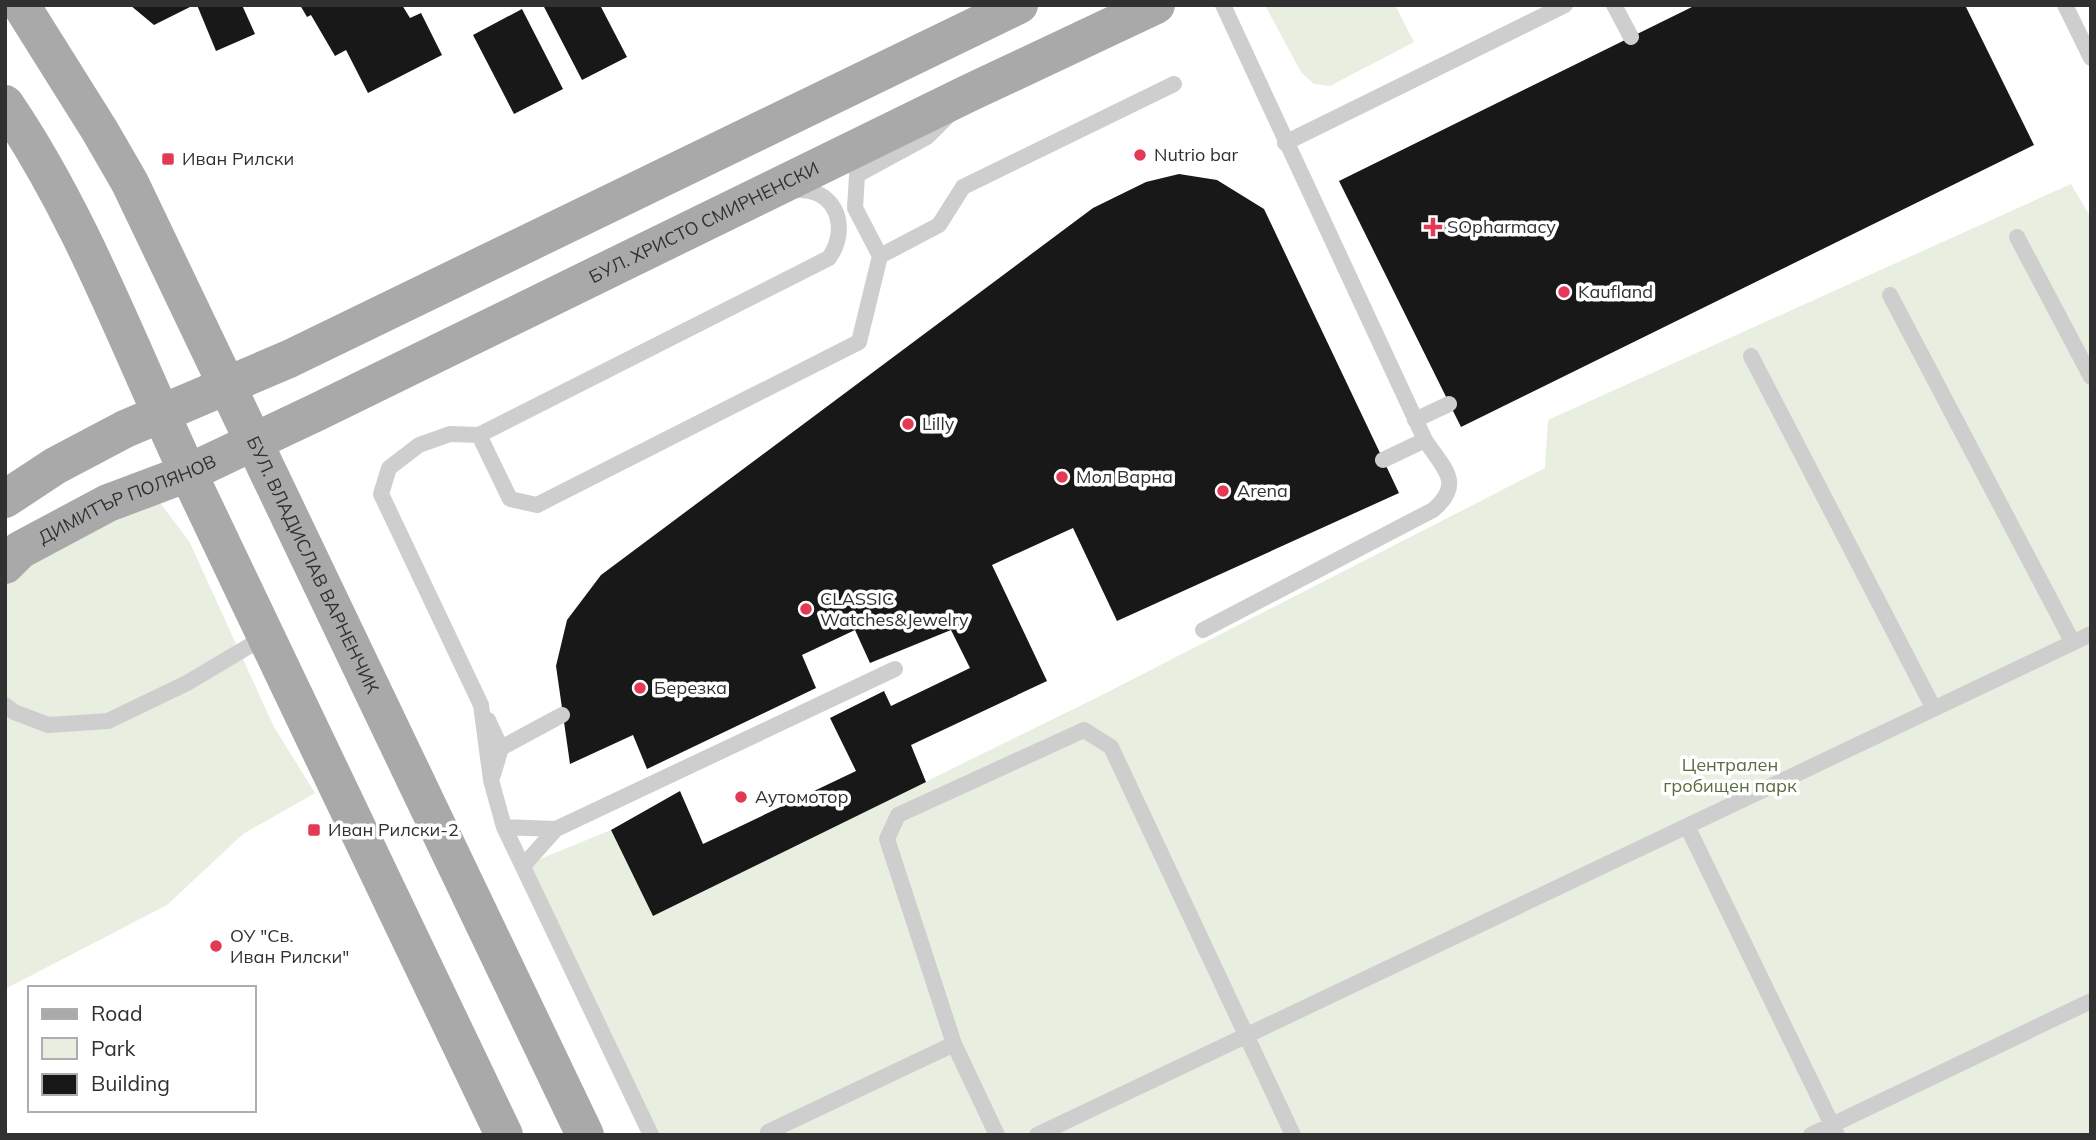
<svg xmlns="http://www.w3.org/2000/svg" width="2096" height="1140" viewBox="0 0 2096 1140" font-family="Mulish,sans-serif">
<rect width="100%" height="100%" fill="#fff"/>
<path fill="#e8eee0" d="M1268,5h127l19,37 -84,44 -16,-2 -13,-12 -35,-65z
M2071,184l20,34v917h-1440l-128,-269 88,-36 42,86 447,-220 445,-228 3,-48z
M148,487l41,54 85,186 41,66 -72,41 -76,71 -162,84v-424z"/>
<path fill="#181818" d="M130,5h64l-40,20z
M197,5h45l13,29 -39,17z
M300,5h102l8,13 11,-5 21,42 -74,38 -22,-43 -11,6 -24,-41 -4,2z
M543,5h57l27,52 -45,23z
M1696,5h269l69,140 -573,282 -122,-246z
M522,9l41,80 -49,25 -41,-79z
M1179,174l38,6 47,29 135,284 -282,128 -44,-93 -81,37 55,116 -136,64 15,37 -273,134 -42,-86 69,-39 23,53 153,-73 -26,-53 54,-27 7,15 79,-38 -19,-38 -81,33 -15,-33 -53,25 14,33 -169,81 -14,-34 -63,29 -14,-98 11,-46 34,-45 492,-367 53,-26z"/>
<g fill="none" stroke-linecap="round" stroke-linejoin="round">
<path stroke="#cecece" stroke-width="16" d="M1223,5l202,435 -42,20
M1614,5l17,32
M2065,5l26,53
M1285,143l280,-138
M790,191c43,-8 62,34 39,67l-350,177 31,64 27,6 322,-163 21,-86 -25,-48 2,-33 70,-38 19,-19
M2017,237l74,140
M880,256l59,-31 24,-38 211,-103
M1890,295l183,348
M1751,356l183,353
M1415,420l34,-16
M479,435l-29,-1 -31,11 -30,23 -8,26 100,211 10,75 13,47 147,308
M1203,630l230,-120c32,-27 10,-42 -8,-70
M5,705l9,7 34,13 60,-4 79,-38 79,-47
M488,720l13,28 -8,27
M501,748l61,-33
M1687,826l150,309
M504,827l52,2
M523,866l33,-37 339,-160
M768,1132l186,-88
M997,1135l-43,-91 -67,-205 11,-24 186,-85 27,17 182,388
M1037,1135l1054,-501
M1811,1135l280,-134"/>
<g stroke="#a9a9a9" stroke-width="38">
<path id="s1" d="M21,5l79,126 30,52 455,952"/>
<path d="M5,104c78,115 125,246 184,371 104,220 210,440 315,660"/>
<path d="M5,499l50,-33 70,-37 164,-70 730,-354"/>
<path id="s2" d="M5,565l15,-15 88,-47 80,-30 129,-61 652,-319 187,-88"/>
</g>
</g>
<g fill="#e23954" stroke="#fff" stroke-width="2.5">
<circle cx="1140" cy="155" r="7"/>
<rect x="161" y="152" width="14" height="14" rx="3.5"/>
<path d="M1429.5 216.5h7v7h7v7h-7v7h-7v-7h-7v-7h7z"/>
<circle cx="1564" cy="292" r="7"/>
<circle cx="908" cy="424" r="7"/>
<circle cx="1062" cy="477" r="7"/>
<circle cx="1223" cy="491" r="7"/>
<circle cx="806" cy="609" r="7"/>
<circle cx="640" cy="688" r="7"/>
<circle cx="741" cy="797" r="7"/>
<rect x="307" y="823" width="14" height="14" rx="3.5"/>
<circle cx="216" cy="946" r="7"/>
</g>
<g text-anchor="middle" stroke-width="7" stroke-linejoin="round" paint-order="stroke">
<g font-size="18" fill="#313131" stroke="#fff" text-anchor="start">
<text x="1154" y="161">Nutrio bar</text>
<text x="182" y="165">Иван Рилски</text>
<text x="1447" y="233">SOpharmacy</text>
<text x="1578" y="298">Kaufland</text>
<text x="922" y="430">Lilly</text>
<text x="1076" y="483">Мол Варна</text>
<text x="1237" y="497">Arena</text>
<text x="820" y="605">CLASSIC<tspan x="820" dy="21">Watches&amp;Jewelry</tspan></text>
<text x="654" y="694">Березка</text>
<text x="755" y="803">Аутомотор</text>
<text x="328" y="836">Иван Рилски-2</text>
<text x="230" y="942">ОУ "Св.<tspan x="230" dy="21">Иван Рилски"</tspan></text>
</g>
<g font-size="18" fill="#313131" stroke="#fff">
<text dy="6" stroke="none"><textPath href="#s2" startOffset="780">БУЛ. ХРИСТО СМИРНЕНСКИ</textPath></text>
<text dy="6" stroke="none"><textPath href="#s2" startOffset="140">ДИМИТЪР ПОЛЯНОВ</textPath></text>
<text dy="6" stroke="none"><textPath href="#s1" startOffset="632">БУЛ. ВЛАДИСЛАВ ВАРНЕНЧИК</textPath></text>
</g>
<g font-size="18" fill="#586d3f" stroke="#fff">
<text x="1730" y="771">Централен<tspan x="1730" dy="21">гробищен парк</tspan></text>
</g>
</g>
<rect width="2096" height="1140" fill="none" stroke="#313131" stroke-width="14"/>
<rect x="28" y="986" width="228" height="126" fill="#ffffff" stroke="#adadad" stroke-width="2"/>
<rect x="42" y="1009" width="35" height="10" fill="#a9a9a9" stroke="#adadad" stroke-width="2"/>
<text x="91" y="1021" font-size="21" fill="#313131">Road</text>
<rect x="42" y="1038" width="35" height="21" fill="#e8eee0" stroke="#adadad" stroke-width="2"/>
<text x="91" y="1056" font-size="21" fill="#313131">Park</text>
<rect x="42" y="1074" width="35" height="21" fill="#181818" stroke="#adadad" stroke-width="2"/>
<text x="91" y="1091" font-size="21" fill="#313131">Building</text>
</svg>
